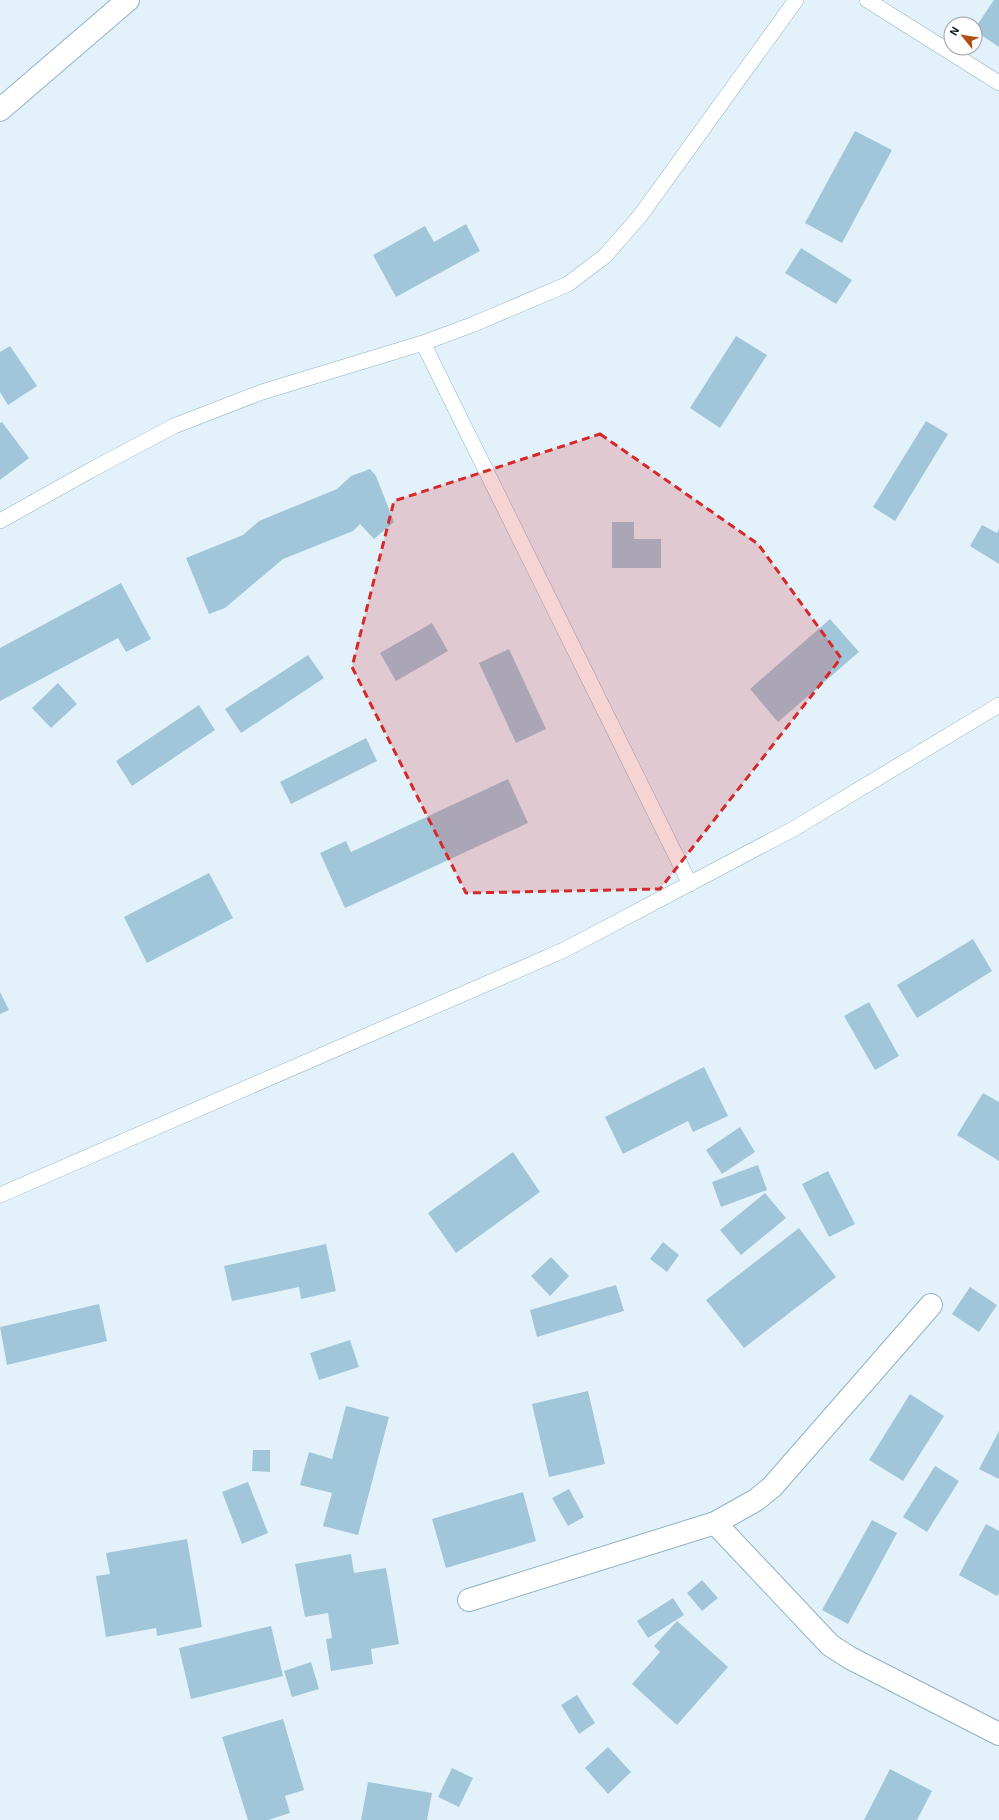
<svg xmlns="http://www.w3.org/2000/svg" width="999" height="1820" viewBox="0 0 999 1820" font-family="'Exo 2',sans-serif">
<rect width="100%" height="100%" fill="#e3f2fa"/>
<path fill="#a1c6d9" d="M994,0h5v47l-24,-16v-3z
M855,131l37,19 -50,93 -37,-20z
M466,224l14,27 -84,46 -23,-42 52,-29 9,16z
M801,248l51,32 -16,24 -51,-31z
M736,336l31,19 -47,73 -30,-20z
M10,346l27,40 -29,19 -8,-13v-40z
M926,421l22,13 -53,87 -22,-14z
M2,422l27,36 -29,22v-57z
M370,469l6,7 18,46 -20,17 -14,-15 -7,7 -70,28 -58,49 -16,6 -23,-56 57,-23 16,-14 78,-32 14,-13z
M612,522h22v17h27v29h-49z
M982,525l15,8 2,-4v35l-29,-18z
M121,583l30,56 -25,13 -8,-14 -118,63v-53z
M830,619l29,33 -81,70 -28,-33z
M432,623l16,28 -52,30 -16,-28z
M509,649l37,80 -30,14 -37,-80z
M308,655l16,23 -83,55 -16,-24z
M58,683l19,21 -26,24 -19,-20z
M199,705l16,25 -83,56 -16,-25z
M366,738l11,23 -86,43 -11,-22z
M508,779l20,44 -183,85 -25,-55 26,-12 5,11z
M209,873l24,45 -86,45 -23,-46z
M973,939l19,32 -75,47 -20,-33z
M0,992l9,18 -9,4z
M869,1002l30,54 -24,14 -31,-54z
M704,1067l24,49 -35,16 -5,-11 -65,33 -18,-37z
M983,1093l16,9v59l-42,-26z
M740,1127l15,25 -33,22 -16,-24z
M513,1152l27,40 -84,61 -28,-40z
M758,1165l9,25 -46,17 -9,-25z
M828,1171l27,53 -26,13 -27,-53z
M765,1193l21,25 -45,37 -21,-25z
M799,1228l37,49 -92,71 -38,-48z
M663,1242l16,13 -12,17 -17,-13z
M326,1244l10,47 -35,8 -2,-12 -67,14 -8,-35z
M551,1257l18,19 -19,20 -19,-20z
M616,1285l8,26 -87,26 -7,-27z
M970,1287l27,18 -18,27 -27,-18z
M99,1304l8,37 -100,24 -7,-38z
M350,1340l9,27 -40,13 -9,-27z
M588,1391l17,73 -56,13 -17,-73z
M910,1394l34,22 -41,65 -34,-21z
M346,1406l43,11 -31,118 -35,-9 9,-33 -32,-8 9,-33 23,7z
M999,1431v48l-20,-10z
M253,1450h17v22l-18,-1z
M935,1466l24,15 -32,51 -24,-15z
M248,1482l20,51 -26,11 -20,-52z
M569,1489l15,28 -16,9 -16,-28z
M523,1492l13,49 -90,27 -14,-49z
M872,1520l25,13 -49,91 -26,-14z
M986,1524l13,7v62l-2,3 -38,-21z
M187,1539l15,88 -45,9 -1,-8 -50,9 -10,-61 14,-2 -4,-21z
M351,1554l3,19 32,-5 13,76 -28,5 2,15 -42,7 -5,-32 6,-1 -4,-25 -23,4 -10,-53z
M702,1580l16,18 -16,13 -15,-18z
M673,1598l11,17 -36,23 -11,-17z
M677,1621l51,46 -51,58 -45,-41 28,-32 -6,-6z
M271,1626l12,50 -92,23 -12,-51z
M311,1662l8,27 -27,8 -8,-26z
M577,1695l18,28 -16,11 -18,-29z
M283,1719l21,71 -19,6 5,17 -22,7h-20l-26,-83z
M608,1747l23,25 -23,22 -23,-26z
M452,1768l21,10 -14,29 -21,-10z
M890,1769l42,22 -15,29h-53z
M368,1782l64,11 -5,27h-66z"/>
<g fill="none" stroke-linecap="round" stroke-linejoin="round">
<g stroke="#8eb3c6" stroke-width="16">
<path id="lane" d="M867,0l132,83
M423,343l267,541
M0,521l91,-51 83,-44 88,-34 161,-49 51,-19 94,-40 37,-28 35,-40 156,-216
M0,1195l564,-245 231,-122 204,-123"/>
</g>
<g stroke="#8eb3c6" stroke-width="24">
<path id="street" d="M0,110l128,-110
M715,1523l115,122 20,13 149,76
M469,1600l246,-77 41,-23 16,-13 159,-182"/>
</g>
<use href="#lane" stroke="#fff" stroke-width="15"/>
<use href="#street" stroke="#fff" stroke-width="22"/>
</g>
<path fill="#d62828" fill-opacity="0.2" stroke="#d62828" stroke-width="3" stroke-dasharray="8 5" stroke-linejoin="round" d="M600,434l158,110 83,114 -181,231 -194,4 -114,-226 42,-166z"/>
<g transform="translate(963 36) rotate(300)"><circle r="19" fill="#ffffff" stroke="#9ca1a4"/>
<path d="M0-3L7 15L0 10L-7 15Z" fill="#b14e14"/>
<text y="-6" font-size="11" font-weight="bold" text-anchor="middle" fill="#07151c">N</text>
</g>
</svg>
